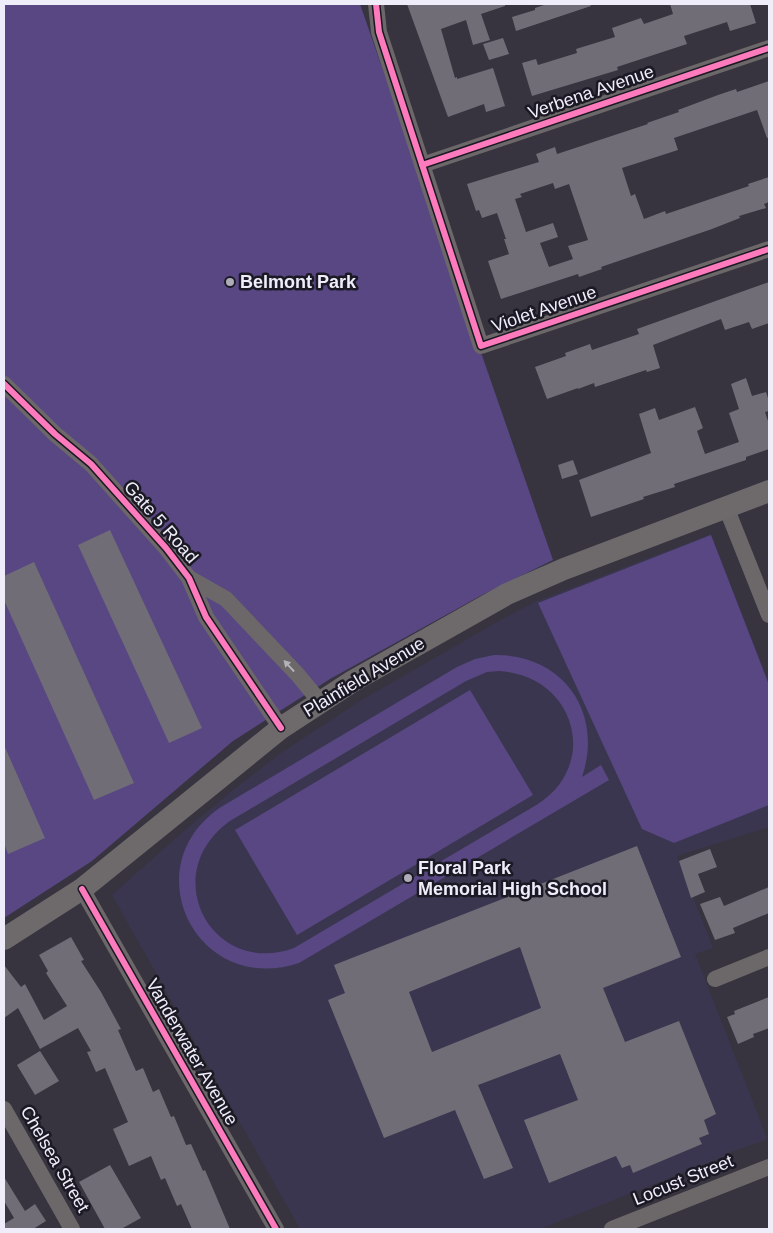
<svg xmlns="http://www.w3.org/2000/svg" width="773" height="1233" viewBox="0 0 773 1233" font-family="Helvetica,sans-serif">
<rect width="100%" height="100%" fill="#37343f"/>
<path fill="#3b364f" d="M711,534l58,148v145l-92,29 36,92 -18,6 72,184 -4,3 -30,10 -13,7 -180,71h-240l-188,-334 73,-65 53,-44 43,-33 79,-52 144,-83 33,-17z"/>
<path fill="#584783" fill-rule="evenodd" d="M4,4h356l193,556 -71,35 -152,84 -97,62 -141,120 -88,57z
M711,535l58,150v120l-95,38 -32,-14 -104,-226z
M494,655c69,-1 110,57 88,122l19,-12 8,15 -310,183c-102,34 -167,-96 -78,-156l236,-140 18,-8zM499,671c75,4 102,92 39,133l-244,144c-82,30 -138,-74 -64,-127l236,-140 21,-9z
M470,690l63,105 -236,140 -62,-105z"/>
<path fill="#706d77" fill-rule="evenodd" d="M407,4h98v2l-24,8 9,26 -17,5 -7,-25 -25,9 14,49 2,-1v2l36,-11 12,38 -19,6 -2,-8 -36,13z
M547,4h43l1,2 -75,25 -4,-14 23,-7v-2z
M670,4h80l6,19 -26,8 -3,-9 -43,14 3,8 -70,23 1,3 -86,26 -10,-33 14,-4 2,6 39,-12 -1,-4 39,-12 -3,-9 29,-10 3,6 29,-10z
M503,38l6,16 -20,6 -6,-16z
M769,81v57h-2l-10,-28 -83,28 4,12 -56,18 9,28 4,-2 9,25 21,-8 1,3 83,-28 -1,-2 21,-7v25l-5,2 2,4 -27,8 1,2 -28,11 -111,38 1,2 -23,8 -1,-3 -77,25 -13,-38 21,-7 -5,-15h2l-9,-26 -15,5 -3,-8 -3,1 -9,-27 72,-22 -3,-8 19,-7 2,7 91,-30 -1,-1 32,-11 -1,-2 40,-15 18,-6 1,3zM553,183l2,6 14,-5 19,56 -20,6 5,13 -24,8 -9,-24 18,-6 -5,-14 -27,9 -11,-33 7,-2 -2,-3z
M769,282v41l-17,6 -3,-7 -24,8 -4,-11 -68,26 7,23 -13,4 -1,-2 -51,17 -1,-4 -16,6v-1l-31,11 -12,-32 31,-11 -1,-3 25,-9 2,6 47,-16 -2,-5z
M746,378l6,18 14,-4 3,9v10l-4,1 4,12v25l-23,8v3l-72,24 1,3 -32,10 1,2 -53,18 -12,-37 72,-27 -12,-39 16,-6 4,12 36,-13 8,21 -6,3 8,23 34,-12 -10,-29 10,-4 -8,-25z
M573,460l5,14 -16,5 -4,-14z
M110,530l92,198 -33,15 -91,-198z
M34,562l100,221 -40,17 -90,-200v-24z
M4,745l41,93 -37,16 -4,-11z
M637,846l44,111 -78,31 22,54 54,-21 37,93 -12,6 5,14 -10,4 3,6 -69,29 -3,-8 -8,3 -6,-12 -67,27 -25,-63 54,-20 -18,-46 -82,31 35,83 -29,11 -29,-69 -71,28 -56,-138 17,-7 -11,-28zM520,947l21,61 -109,44 -23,-60z
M710,849l7,18 -19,7 7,18 -14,6 -12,-37z
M769,887v26l-36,15 2,5 -20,7 -15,-36 20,-7 4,9z
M71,937l13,23 -3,1 20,31 20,37 -3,1 18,41 7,-3 10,24 6,-3 12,28 3,-1 12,29 5,-1 12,27 2,-1 25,59h-38l-11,-25 -4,2 -12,-28 -4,2 -10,-24 -22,10 -16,-37 15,-7 -23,-54 -9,4 -9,-20 4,-1 -13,-23 -38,21 -22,-41 -14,10v-53l17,22 4,-3 19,36 23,-14 -21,-33 2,-2 -9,-16z
M769,997v31l-16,6 1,3 -16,7 -11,-27 8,-3 -1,-3z
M40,1051l19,30 -24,14 -18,-30z
M110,1165l31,53 -20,11h-16l-26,-47z
M4,1177l21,34 10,-7 11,17 -13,8h-29v-5l10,-6 -10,-17z"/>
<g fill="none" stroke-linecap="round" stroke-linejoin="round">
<path stroke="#6c6768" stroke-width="16" d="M376,4l3,28 102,314 288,-97
M422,165l347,-117
M4,384l51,50 36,30 75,84 23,30 17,39 75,111
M726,507l43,108
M189,578l37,21 72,76 23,28
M82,889l194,340
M715,979l54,-22
M4,1109l68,120
M612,1229l157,-62"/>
<path stroke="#6e6a6c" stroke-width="22" d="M4,939l78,-50 199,-161 72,-47 154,-87 57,-25 205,-78"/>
<g stroke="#1b1923" stroke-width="9">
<path id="cycleway" d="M376,4l3,28 102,314 288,-97
M422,165l347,-117
M4,384l51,50 36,30 75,84 23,30 17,39 75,111
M82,889l194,340"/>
</g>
<use href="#cycleway" stroke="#fd7abc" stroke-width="6"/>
</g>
<defs><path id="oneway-solid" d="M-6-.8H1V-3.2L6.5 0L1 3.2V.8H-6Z" transform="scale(1.25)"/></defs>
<use fill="#b5b1b9" href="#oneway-solid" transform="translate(289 666) rotate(-133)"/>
<g fill="#afacb9" stroke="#1b1923" stroke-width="2">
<circle cx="230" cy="282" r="5"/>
<circle cx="408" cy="878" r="5"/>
</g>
<g text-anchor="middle" stroke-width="5" stroke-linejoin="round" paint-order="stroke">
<g font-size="18" fill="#f0edfb" stroke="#1b1923">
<text transform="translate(591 92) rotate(-19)" y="6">Verbena Avenue</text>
<text transform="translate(544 309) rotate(-19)" y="6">Violet Avenue</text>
<text transform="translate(161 522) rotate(49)" y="6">Gate 5 Road</text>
<text transform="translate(364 677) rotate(-31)" y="6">Plainfield Avenue</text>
<text transform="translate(192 1052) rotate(60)" y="6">Vanderwater Avenue</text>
<text transform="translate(55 1159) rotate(60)" y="6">Chelsea Street</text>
<text transform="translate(683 1180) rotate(-22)" y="6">Locust Street</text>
</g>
<g font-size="18" font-weight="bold" fill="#f0edfb" stroke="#1b1923" text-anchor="start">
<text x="240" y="288">Belmont Park</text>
<text x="418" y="874">Floral Park<tspan x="418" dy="21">Memorial High School</tspan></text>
</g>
</g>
<rect width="773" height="1233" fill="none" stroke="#f0edfb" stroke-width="10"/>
</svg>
